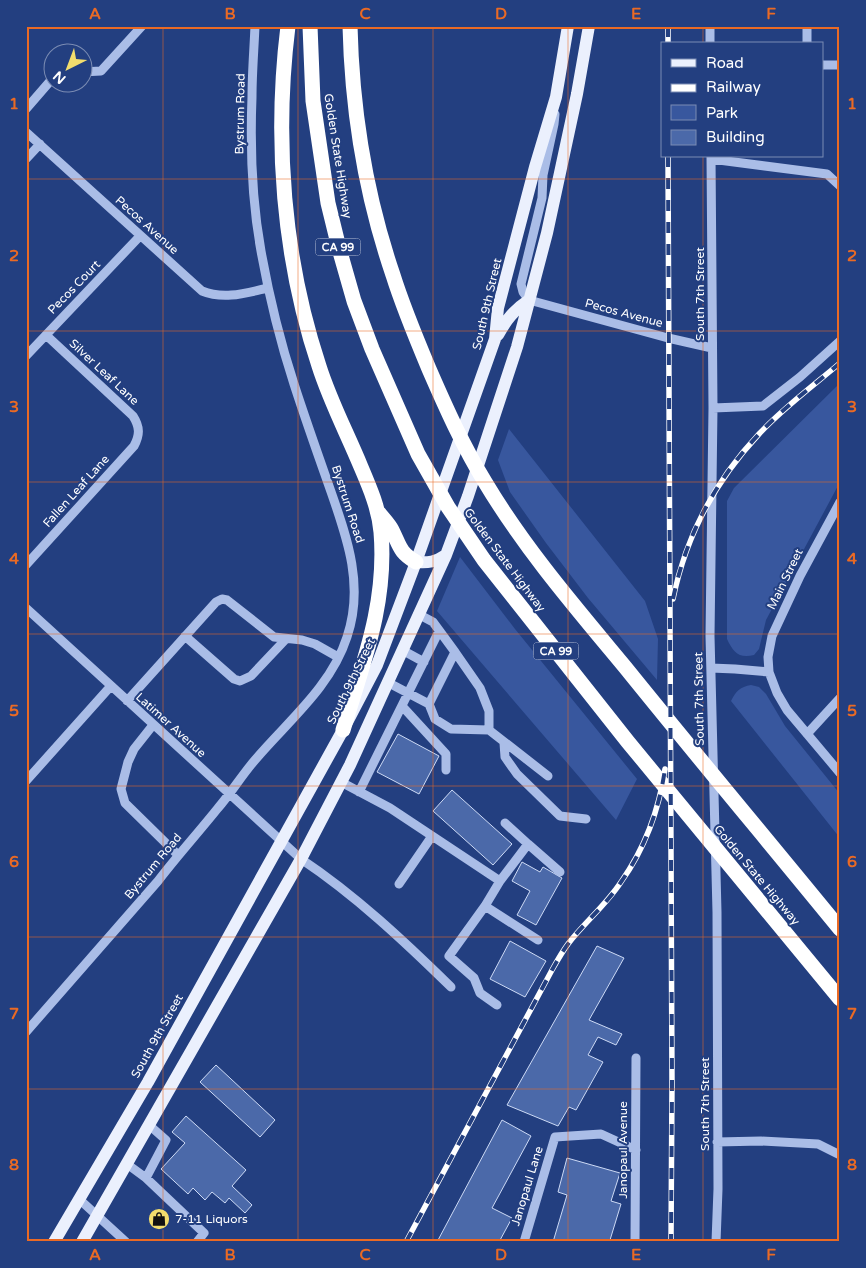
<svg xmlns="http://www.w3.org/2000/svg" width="866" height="1268" viewBox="0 0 866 1268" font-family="'Varela Round',sans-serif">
<rect width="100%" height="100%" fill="#233f80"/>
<path fill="#38579e" d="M840,383v99l-74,138 -7,29 -5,6c-15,4 -21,-3 -27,-16v-138l7,-13z
M509,429l136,172 13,38 -1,41 -69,-82 -42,-55 -36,-51 -12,-32z
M460,557l55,72 122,150 -21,41 -179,-209z
M751,685l8,2 7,7 19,32 55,68v44l-109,-137c5,-10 9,-14 20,-16z"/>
<path fill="#4b69a9" stroke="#cddaf5" d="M398,734l41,22 -20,38 -42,-22z
M452,790l60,54 -19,21 -60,-54z
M522,862l18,10 3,-5 19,11 -26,47 -19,-10 13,-24 -18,-10z
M510,941l36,20 -21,36 -35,-18z
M597,946l27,12 -35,62 33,14 -6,11 -18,-8 -10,18 15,7 -27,48 -7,-3 -11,19 -51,-21z
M216,1065l59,55 -15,17 -60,-55z
M186,1116l60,54 -14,16 20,19 -7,8 -16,-15 -4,5 -13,-11 -7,8 -12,-12 -5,6 -27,-25 24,-26 -13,-11z
M502,1120l29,16 -39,72 20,10 -13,24h-62z
M567,1158l53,15 -9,28 10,3 -11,36 7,2h-64l14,-47 -9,-3z"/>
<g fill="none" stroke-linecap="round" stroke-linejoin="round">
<path stroke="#aabde7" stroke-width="9" d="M710,26v18
M807,44v-18
M822,65h18
M82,72l19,-1 41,-45
M26,109l26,-30
M555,114l-1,10 -11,51 -1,23 -21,86 2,8 6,8 139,38 44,10
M26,132l176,159c22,9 44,2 66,-3
M711,156l2,252 -3,228 7,276 1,277 -2,53
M26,159l14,-15
M711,159l116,15 13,12
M26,356l114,-120
M713,408l50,-2 37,-29 40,-36
M26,565l108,-119c6,-11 6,-19 -1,-30l-87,-81
M26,608l275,251c54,36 103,82 150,128
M185,636l49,43 6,2 11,-5 34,-36
M402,650l22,12
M455,652l25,36 9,23v19l59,46
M711,668l24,1 34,3 8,21 10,17 53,63
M769,672l-1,-15 4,-21 28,-60 40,-74
M387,682l42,22 26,-52 -22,-30 -15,-8
M127,701l89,-99 6,-3 5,1 47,37 28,3 13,4 23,13
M429,704l6,15 16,10 38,1
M402,706l44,48v16
M153,725l-19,24 -6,13 -7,27 4,14 53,52
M807,734l33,-36
M504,743l1,14 12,17 43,42 26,3
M26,781l84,-94
M341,782l49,26 110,73 -15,25 -36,50 25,22 6,15 17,12
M359,792l80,-161
M505,823l23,21
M500,881l28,-37 32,28
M399,884l33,-48
M485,906l53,34
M26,1032l132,-151c19,-25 40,-48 60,-73 13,-15 24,-33 37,-48 33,-39 76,-73 92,-123 18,-53 -1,-102 -18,-151 -12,-34 -24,-68 -35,-102 -14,-43 -25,-88 -33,-133 -9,-50 -11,-103 -9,-154 0,-24 2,-47 3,-71
M717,1142l44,-1 57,3 22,11
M127,1164l19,14 58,55 -7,9
M146,1178l20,-38 -17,-15
M79,1199l47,43
M524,1242l31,-105 46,-3 35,16
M635,1242l1,-184"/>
<path stroke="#ebf0fd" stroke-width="12" d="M498,335c8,-15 16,-25 31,-35
M416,562c12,1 20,0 30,-7
M54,1242l94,-160 195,-352 34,-65 39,-103 79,-223 3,-31 37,-141 21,-70 12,-71
M82,1242l219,-383 49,-94 96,-210 22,-59 49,-149 30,-114 30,-139 12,-68"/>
<path stroke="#fff" stroke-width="15" d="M288,26c-14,113 -5,232 31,340 11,35 28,67 42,101 9,21 18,42 20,65 6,72 -18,131 -38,198
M310,26l3,75 15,102 12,49 14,49 18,48 46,105 30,53 36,53 144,182 212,257
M350,26c2,84 16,170 43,249 10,32 23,63 36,94 17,39 34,77 56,113 40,67 91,126 140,185 71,88 143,174 215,262
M379,513c4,5 10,11 13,17 8,16 7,22 24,32"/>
<g stroke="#fff" stroke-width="5.5">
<path id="rail" d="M668,26v18
M668,156l4,927 -1,159
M673,599c13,-64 42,-118 86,-165 24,-26 54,-48 81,-71
M406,1242l146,-272c5,-9 10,-18 16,-26 16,-21 38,-39 53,-62 24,-34 38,-72 44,-113"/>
</g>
<use href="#rail" stroke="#233f80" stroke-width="4" stroke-dasharray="11" stroke-linecap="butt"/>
</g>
<path fill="none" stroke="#ea6a24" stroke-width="1" stroke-opacity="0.55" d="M163,26v1216M298,26v1216M433,26v1216M568,26v1216M703,26v18M703,156v1086M26,179h814M26,331h814M26,482h814M26,634h814M26,786h814M26,937h814M26,1089h814"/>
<defs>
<g id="shop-disc" transform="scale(1.125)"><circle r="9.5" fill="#f2dd6d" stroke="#233f80"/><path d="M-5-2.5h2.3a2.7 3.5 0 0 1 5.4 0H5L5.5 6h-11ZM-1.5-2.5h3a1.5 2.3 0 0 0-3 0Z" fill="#111"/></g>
</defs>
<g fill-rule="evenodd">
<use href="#shop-disc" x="159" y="1219"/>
</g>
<g text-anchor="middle" stroke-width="4" stroke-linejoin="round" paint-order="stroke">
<g fill="#233f80" stroke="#bdc5d9" stroke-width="1">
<rect x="315.5" y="238.5" width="45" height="17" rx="4"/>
<rect x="533.5" y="642.5" width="45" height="17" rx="4"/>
</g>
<g font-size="11" font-weight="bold" fill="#fff">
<text x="338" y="251">CA 99</text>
<text x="556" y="655">CA 99</text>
</g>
<g font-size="12" fill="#fff" stroke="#233f80">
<text transform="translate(240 114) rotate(-89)" y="4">Bystrum Road</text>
<text transform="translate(338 156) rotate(81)" y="4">Golden State Highway</text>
<text transform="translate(147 225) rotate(42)" y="4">Pecos Avenue</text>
<text transform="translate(74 287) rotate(-46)" y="4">Pecos Court</text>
<text transform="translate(700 294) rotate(-90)" y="4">South 7th Street</text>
<text transform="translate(487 304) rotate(-77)" y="4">South 9th Street</text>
<text transform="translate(624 313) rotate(15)" y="4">Pecos Avenue</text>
<text transform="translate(104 372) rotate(43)" y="4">Silver Leaf Lane</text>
<text transform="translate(76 491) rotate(-48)" y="4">Fallen Leaf Lane</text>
<text transform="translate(348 504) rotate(72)" y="4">Bystrum Road</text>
<text transform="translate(505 560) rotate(53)" y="4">Golden State Highway</text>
<text transform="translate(785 579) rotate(-64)" y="4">Main Street</text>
<text transform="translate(351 681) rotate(-64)" y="4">South 9th Street</text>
<text transform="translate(699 699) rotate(-91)" y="4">South 7th Street</text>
<text transform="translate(171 725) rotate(42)" y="4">Latimer Avenue</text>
<text transform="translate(153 866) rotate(-50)" y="4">Bystrum Road</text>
<text transform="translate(757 875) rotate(50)" y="4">Golden State Highway</text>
<text transform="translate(157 1036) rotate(-61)" y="4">South 9th Street</text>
<text transform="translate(705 1104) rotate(-90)" y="4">South 7th Street</text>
<text transform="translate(623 1150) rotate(-90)" y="4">Janopaul Avenue</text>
<text transform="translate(527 1186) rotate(-73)" y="4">Janopaul Lane</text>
</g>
<g font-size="12" fill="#fff" stroke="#233f80" text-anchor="start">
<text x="175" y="1223">7-11 Liquors</text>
</g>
</g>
<rect width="866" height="1268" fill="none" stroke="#233f80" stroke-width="55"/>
<rect x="661" y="42" width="162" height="115" fill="#233f80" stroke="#7b8cb3"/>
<rect x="671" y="59" width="25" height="8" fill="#ebf0fd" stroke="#7b8cb3"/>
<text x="706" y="68" font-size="15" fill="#ffffff">Road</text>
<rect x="671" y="84" width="25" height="8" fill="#ffffff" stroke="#7b8cb3"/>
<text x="706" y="92" font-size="15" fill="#ffffff">Railway</text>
<rect x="671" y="105" width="25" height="15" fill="#38579e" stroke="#7b8cb3"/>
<text x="706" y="118" font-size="15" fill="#ffffff">Park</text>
<rect x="671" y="130" width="25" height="15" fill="#4b69a9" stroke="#7b8cb3"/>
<text x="706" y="142" font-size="15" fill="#ffffff">Building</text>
<g transform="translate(68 68) rotate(222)"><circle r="24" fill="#233f80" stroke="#7b8cb3"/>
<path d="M0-4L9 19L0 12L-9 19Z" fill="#f2dd6d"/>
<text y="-8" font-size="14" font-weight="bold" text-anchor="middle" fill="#ffffff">N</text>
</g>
<rect x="28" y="28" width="810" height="1212" fill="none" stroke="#ea6a24" stroke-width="2"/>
<g font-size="16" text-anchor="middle" font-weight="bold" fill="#ea6a24">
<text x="95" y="19">A</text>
<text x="230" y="19">B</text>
<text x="365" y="19">C</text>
<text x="501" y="19">D</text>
<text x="636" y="19">E</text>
<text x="771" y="19">F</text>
<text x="14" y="109">1</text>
<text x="852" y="109">1</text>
<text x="14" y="261">2</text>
<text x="852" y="261">2</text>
<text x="14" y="412">3</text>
<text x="852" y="412">3</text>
<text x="14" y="564">4</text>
<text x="852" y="564">4</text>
<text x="14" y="716">5</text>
<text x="852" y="716">5</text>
<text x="14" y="867">6</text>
<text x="852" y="867">6</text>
<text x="14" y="1019">7</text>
<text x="852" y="1019">7</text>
<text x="14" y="1170">8</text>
<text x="852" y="1170">8</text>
<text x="95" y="1260">A</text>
<text x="230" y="1260">B</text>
<text x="365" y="1260">C</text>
<text x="501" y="1260">D</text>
<text x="636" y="1260">E</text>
<text x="771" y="1260">F</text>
</g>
</svg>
